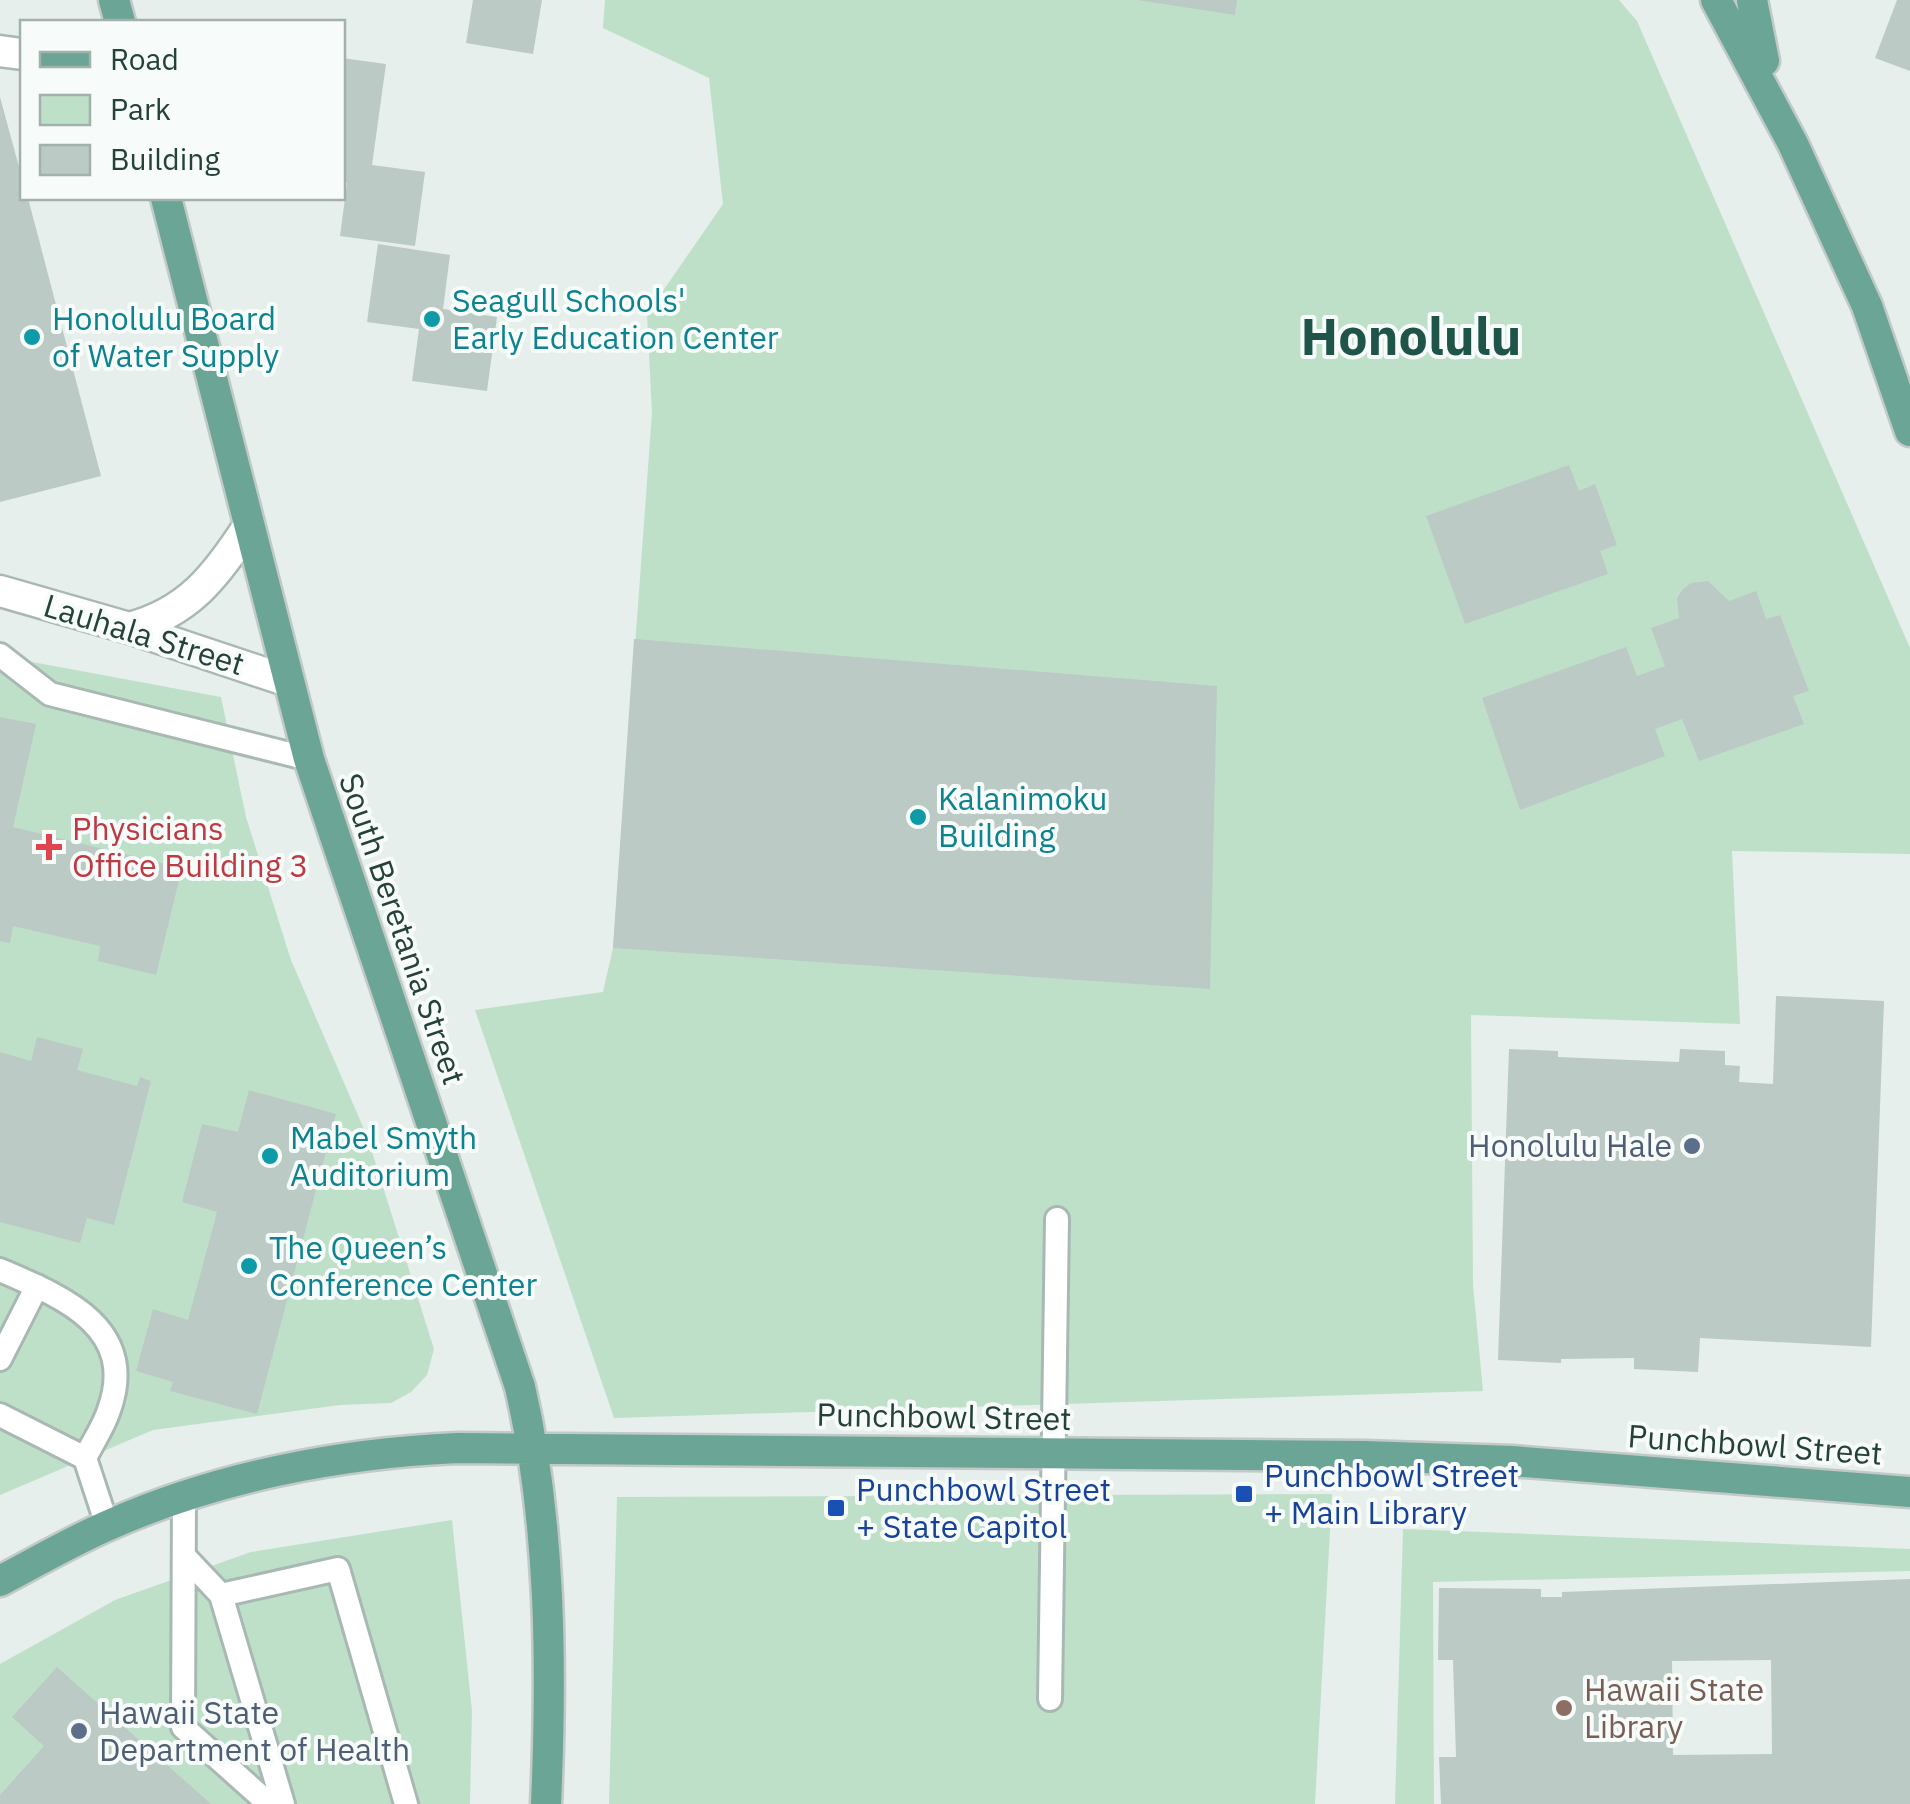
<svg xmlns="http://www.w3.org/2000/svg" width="1910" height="1804" viewBox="0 0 1910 1804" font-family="'IBM Plex Sans',sans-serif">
<rect width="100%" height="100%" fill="#e6efeb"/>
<path fill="#bfe0c8" d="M605,0h1014l18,21 273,627v206l-178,-3 8,173 -269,-9 2,270 10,106 -869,27 -139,-408 128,-18 10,-44 39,-535 -5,-99 76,-110 -14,-126 -106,-50z
M0,656l221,41 25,120 45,143 76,176 67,213 -7,26 -16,17 -20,11 -51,2 -187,25 -153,65z
M1332,1494l-17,310h-706l8,-307z
M452,1520l20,191 -2,93h-470v-140l115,-64 136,-48z
M1403,1529l507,20v22l-477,11 1,222h-39z"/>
<path fill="#bbcac4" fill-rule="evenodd" d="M473,0h69l-9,54 -67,-11z
M1137,0h100l-2,15z
M1897,0h13v71l-35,-13z
M342,58l44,6 -14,101 53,7 -10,74 -75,-10 7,-53h-5z
M0,97l22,81v20h6l73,278 -101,26z
M378,244l72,11 -7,54 54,8 -10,74 -75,-10 7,-52 -52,-7z
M1569,465l10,26 16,-7 22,61 -17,6 8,23 -143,50 -39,-108z
M1708,581l21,20 27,-10 10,28 14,-4 29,76 -16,5 11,28 -105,37 -17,-42 -27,10 10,27 -145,54 -38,-112 144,-51 11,29 28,-10 -14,-38 28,-10 -2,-20 6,-9 8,-6z
M634,639l583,47 -7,303 -597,-41z
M0,717l36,7 -23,103 169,41 -26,107 -58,-14 2,-15 -87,-20 -3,17 -10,-2z
M1776,996l108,5 -13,346 -171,-9 -2,34 -64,-3v-11l-73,1v4l-63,-3 11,-311 49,2v6l121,5 1,-13 45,2v14l15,1 -1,16 34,2z
M37,1037l46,12 -6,21 60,16 3,-9 11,4 -37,144 -27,-7 -7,25 -80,-21v-170l31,9z
M249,1090l87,24 -79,300 -87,-23 3,-9 -37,-11 17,-62 35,11 29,-108 -35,-10 20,-78 36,8z
M1910,1579v225h-469l-2,-47h17l-3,-97h-15l1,-72 102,1v8h21v-5zM1771,1660l1,94 -99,1 -1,-94z
M57,1667l154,137h-211v-9l44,-49 -32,-29z"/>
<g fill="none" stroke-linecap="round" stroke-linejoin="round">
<g stroke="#a8b8b2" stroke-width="28">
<path id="lane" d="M0,655l50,39 259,65
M0,1270c60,26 139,56 109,140 -5,16 -16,32 -24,48
M0,1359l37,-73
M0,1415l85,43 22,67
M184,1495l-1,232 86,77
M186,1558l35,37 62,209
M221,1595l117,-26 68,235
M1050,1699l7,-480"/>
</g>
<g stroke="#a8b8b2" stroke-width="35">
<path id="street" d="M0,51l22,3
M0,591l129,37 159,53
M129,628c59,-15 87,-52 119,-101"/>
</g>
<g stroke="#c2cac8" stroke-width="35">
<path id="primary" d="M114,0l6,22
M1716,0l77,144 74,162 43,125
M1752,0l12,61
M166,198l143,561 211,628c31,134 32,280 26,417
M0,1581c36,-19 72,-40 109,-56 108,-48 231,-72 349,-77l906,8 148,5 398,31"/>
</g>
<use href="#lane" stroke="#fff" stroke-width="22"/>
<use href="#street" stroke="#fff" stroke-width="30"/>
<use href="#primary" stroke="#6aa596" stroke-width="30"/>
</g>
<g fill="#0f9aa8" stroke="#f7fbf9" stroke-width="4">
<circle cx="432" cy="319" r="10"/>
<circle cx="32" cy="337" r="10"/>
<circle cx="918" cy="817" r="10"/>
<circle cx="270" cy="1156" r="10"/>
<circle cx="249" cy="1266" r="10"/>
</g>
<path fill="#e0444e" stroke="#f7fbf9" stroke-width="4" d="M44 832h10v10h10v10h-10v10h-10v-10h-10v-10h10z"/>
<g fill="#5c6f8a" stroke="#f7fbf9" stroke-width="4">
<circle cx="1692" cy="1146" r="10"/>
<circle cx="79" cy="1731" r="10"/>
</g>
<g fill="#1a4fb4" stroke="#f7fbf9" stroke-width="4">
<rect x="1234" y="1484" width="20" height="20" rx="5"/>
<rect x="826" y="1498" width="20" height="20" rx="5"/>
</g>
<circle fill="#8d6e63" stroke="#f7fbf9" stroke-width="4" cx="1564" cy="1708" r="10"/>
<g text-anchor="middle" stroke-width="8" stroke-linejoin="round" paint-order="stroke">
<g font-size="32" fill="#0d838f" stroke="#f7fbf9" text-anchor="start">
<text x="452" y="312">Seagull Schools'<tspan x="452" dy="37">Early Education Center</tspan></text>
<text x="52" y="330">Honolulu Board<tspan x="52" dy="37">of Water Supply</tspan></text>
<text x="938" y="810">Kalanimoku<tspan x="938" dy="37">Building</tspan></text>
<text x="290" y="1149">Mabel Smyth<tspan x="290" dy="37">Auditorium</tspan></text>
<text x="269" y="1259">The Queen’s<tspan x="269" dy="37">Conference Center</tspan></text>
</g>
<g font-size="32" fill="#24423a" stroke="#f7fbf9">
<text transform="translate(144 635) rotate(17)" y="11">Lauhala Street</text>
<text transform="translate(402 929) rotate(71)" y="11">South Beretania Street</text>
<text transform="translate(944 1417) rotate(1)" y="11">Punchbowl Street</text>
<text transform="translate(1755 1445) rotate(4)" y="11">Punchbowl Street</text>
</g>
<g font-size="32" fill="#be3a42" stroke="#f7fbf9" text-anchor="start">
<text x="72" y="840">Physicians<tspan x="72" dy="37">Office Building 3</tspan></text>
</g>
<g font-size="32" fill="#4e5e75" stroke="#f7fbf9" text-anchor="end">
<text x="1672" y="1157">Honolulu Hale</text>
<text x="99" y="1724" text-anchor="start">Hawaii State<tspan x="99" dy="37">Department of Health</tspan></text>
</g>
<g font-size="32" fill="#164399" stroke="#f7fbf9" text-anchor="start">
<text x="1264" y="1487">Punchbowl Street<tspan x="1264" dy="37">+ Main Library</tspan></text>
<text x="856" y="1501">Punchbowl Street<tspan x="856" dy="37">+ State Capitol</tspan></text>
</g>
<g font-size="32" fill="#785e54" stroke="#f7fbf9" text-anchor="start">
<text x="1584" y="1701">Hawaii State<tspan x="1584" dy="37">Library</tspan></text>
</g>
<g font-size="52" font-weight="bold" fill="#1f5548" stroke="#f7fbf9">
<text x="1411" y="355">Honolulu</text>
</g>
</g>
<rect x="20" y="20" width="325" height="180" fill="#f7fbf9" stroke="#a3b1ad" stroke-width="2.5"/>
<rect x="40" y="52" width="50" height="15" fill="#6aa596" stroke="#a3b1ad" stroke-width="2.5"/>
<text x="110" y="70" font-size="30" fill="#24423a">Road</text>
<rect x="40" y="95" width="50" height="30" fill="#bfe0c8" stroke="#a3b1ad" stroke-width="2.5"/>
<text x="110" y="120" font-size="30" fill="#24423a">Park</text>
<rect x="40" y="145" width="50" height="30" fill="#bbcac4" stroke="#a3b1ad" stroke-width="2.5"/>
<text x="110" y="170" font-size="30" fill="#24423a">Building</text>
</svg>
